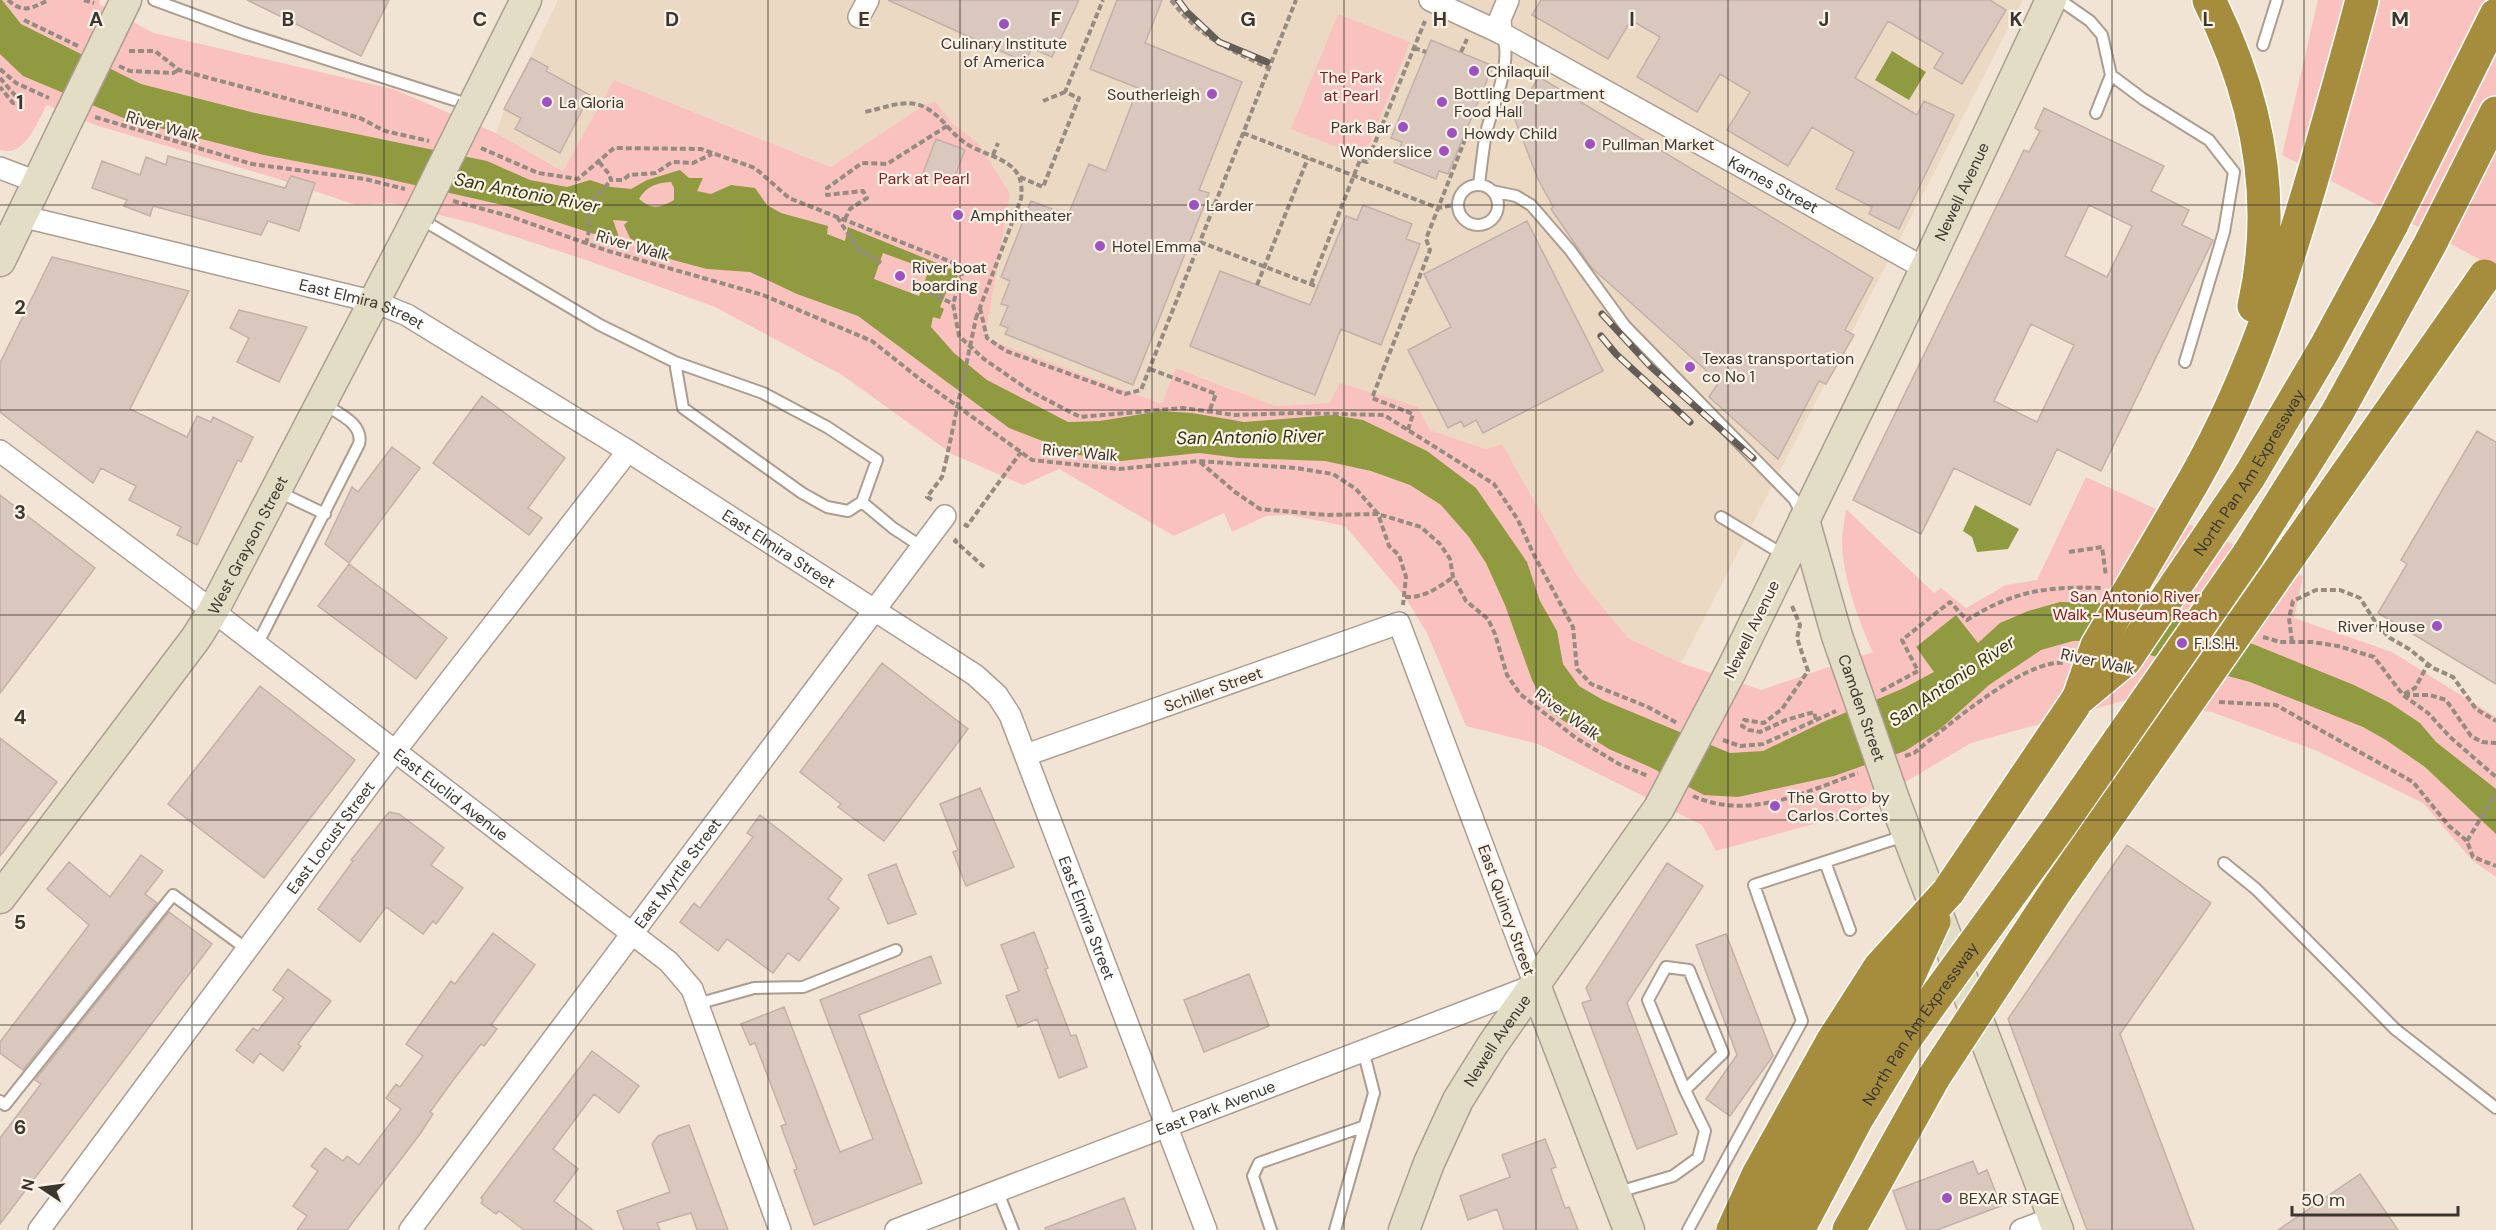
<svg xmlns="http://www.w3.org/2000/svg" width="2496" height="1230" viewBox="0 0 2496 1230" font-family="'DM Sans',sans-serif">
<rect width="100%" height="100%" fill="#f2e4d5"/>
<path fill="#ecd9c4" d="M558,0h1465l-342,663 -53,-25 -52,-64 -74,-130 -15,5 -57,-19 -12,-23 -87,-4 -56,3 -79,-31 -34,29 -172,-64 -4,-9 -7,-187 -28,-21 -16,-22 -14,6 -89,60 -218,-87 -50,91 -68,-38 7,-20z"/>
<path fill="#fac2be" d="M0,0h100l-1,4 55,29 239,56 103,44 67,38 51,-91 217,87 90,-60 14,-6 17,22 27,21 31,50 -24,137 4,9 172,64 14,-36 99,38 55,-3 10,-20 78,24 12,23 56,19 16,-5 74,130 52,64 53,25 80,27 112,-38c-14,-28 -31,-79 -31,-110 0,-11 3,-22 4,-33l88,84 7,-5 25,20 40,-23 31,-5 49,-103 217,99 -9,42 98,34 104,65v160l-24,-17 -49,-57 -106,-52 -105,-39 -89,-11 -152,42 -118,70 -137,38 -14,-26 -164,-81 -72,-18 -39,-93 -22,-36 -60,-71 -55,-11 -24,1 -34,16 -8,-19 -50,23 -115,-67 -36,16 -71,-31 -110,-79 -127,-68 -129,-47 -110,-36 -85,-21 -35,2 -84,-28 -177,-52 -48,-20c-10,16 -21,53 -47,45z
M2318,0h178v268l-214,-113z
M1338,14l72,28 -46,116 -73,-29z"/>
<path fill="#909a41" fill-rule="evenodd" d="M0,0h2l19,24 120,60 114,29 232,48 43,19 37,7 23,-7 21,7 20,2 16,-9 33,-10 9,8h14l-6,13 14,3 20,-9 24,3 12,17 14,8 47,13 -1,8 18,7 3,-14 111,45 -3,11 -5,-2 -11,26 4,2 -4,10 -7,-2 -2,10 23,26 33,27 81,42 32,-1 60,-10 32,2 52,9 89,-7 30,5 64,31 49,37 51,74 13,39 17,30 6,33 16,22 24,14 127,53 33,-2 60,-29 81,-34 30,-16 -18,-25 40,-32 22,28 22,-20 28,-12 32,-9 51,1 75,14 168,68 36,18 30,20 16,19 60,47v45l-71,-67 -39,-27 -23,-13 -113,-45 -156,-42 -21,1 -32,9 -52,35 -49,44 -35,22 -71,25 -96,21 -34,-2 -54,-28 -41,-18 -50,-31 -13,-11 -14,-27 -27,-75 -19,-42 -17,-26 -28,-32 -31,-20 -39,-14 -46,-10 -86,-3 -40,-5 -78,8 -42,-6 -70,-27 -151,-112 -61,-22 -47,-22 -43,-3 -34,-9 -25,-10 -18,-12 -6,-13 4,-4 -15,-1 10,29 -11,-12 -11,-6 -7,3 -87,-28 -128,-29 -115,-22 -136,-35 -105,-44 -23,-22zM671,182l3,6v12c-14,8 -22,10 -35,-1 8,-13 17,-16 32,-17zM883,253l46,17 -10,26 -45,-17z
M1892,51l34,21 -17,28 -34,-20z
M1975,505l44,24 -11,20 -31,3 -5,-15 -9,-6z"/>
<path fill="#dac7be" stroke="#c3b0a8" stroke-width="1.5" fill-rule="evenodd" d="M247,0h142l-28,56z
M888,0h191l-27,57 -20,-9 -7,14z
M1117,0h45l-17,43 97,39 -43,108 10,3 -76,192 -128,-51 3,-6 -8,-3 8,-19 -7,-2 9,-23 -9,-4 30,-76 37,14 21,-51 17,7 32,-83 -48,-19z
M1541,0h449l16,10 -44,74 -28,-16 9,-15 -55,-32 -33,57 62,37 7,-14 30,14 -55,114 -30,-15 3,-7 -36,-18 18,-37 -42,-25 -24,39 -61,-36 23,-38 -30,-18 -23,38 -60,-35 23,-40 -29,-17 -23,39 -76,-44z
M1431,40l62,26 -45,108 -9,-3 -3,8 -42,-17 8,-20 -11,-4z
M531,58l17,9 -2,4 44,24 -30,58 -45,-24 6,-11 -17,-9z
M1539,77l334,201 -28,52 9,5 -28,49 -7,-3 -41,78 -69,-62 10,-15 -128,-115 -40,-58 2,-2 -15,-28 -24,-62z
M2044,108l120,58 -13,25 38,19 -7,15 31,15 -112,231 -44,-22 -27,56 -76,-37 -33,66 -68,-34 171,-350 5,2 11,-21 -5,-3zM2089,205l43,21 -25,51 -42,-21zM2031,324l43,21 -37,77 -43,-21z
M936,139l29,11 -13,34 -29,-11z
M168,156l117,32 6,-12 24,7 -16,48 -31,-10 -7,14 -108,-29 -3,10 -26,-10 3,-6 -35,-12 10,-27 38,14 6,-18 20,8z
M1363,205l49,19 -6,15 14,5 -39,101 -40,-16 -26,66 -125,-49 30,-75 90,34 36,-89 11,4z
M1527,221l76,150 -120,62 -7,-13 -12,7 -3,-6 -13,7 -40,-78 43,-23 -27,-53z
M52,257l137,34 -59,118 57,28 10,-21 14,6 2,-5 40,20 -12,25 -3,-2 -41,85 -20,-10 4,-8 -52,-27 7,-14 -35,-18 -8,15 -93,-71v-49z
M239,310l68,17 -28,55 -42,-20 12,-24 -19,-10z
M482,396l83,62 -37,50 14,10 -13,17 -96,-72z
M2477,431l19,11v242l-118,-71 29,-49 -6,-4z
M392,447l28,21 -71,95 -24,-19 27,-57 6,5z
M0,495l95,73 -95,125z
M349,564l98,74 -31,41 -98,-73z
M882,663l86,66 -84,112 -46,-34 3,-3 -41,-32z
M260,686l95,74 -91,118 -96,-74z
M0,738l57,44 -57,74z
M980,788l34,79 -48,19 -13,-34 5,-2 -18,-46z
M389,812l10,2 45,34 -13,17 32,23 -27,36 -3,-3 -10,13 -37,-27 -26,35 -42,-33 35,-48 -2,-1z
M760,815l82,64 -14,20 11,9 -40,53 -11,-8 -15,20 -46,-34 -9,12 -38,-29 14,-19 6,5 53,-71 -6,-4z
M2127,845l84,58 -91,131 74,196h-107l-79,-211z
M141,855l22,16 -18,23 12,9 -134,167 -23,-17v-11l89,-117 -42,-36 22,-27 41,35z
M1667,863l36,23 -76,117 50,131 -40,15 -55,-146 9,-3 -5,-12z
M896,864l20,50 -28,10 -20,-49z
M169,912l43,32 -212,280v-86l41,-54 -6,-4z
M1034,932l14,36 -3,1 26,67 5,-1 11,32 -28,11 -22,-59 -19,8 -12,-31 13,-5 -18,-46z
M493,933l42,32 -44,60 6,4 -13,17 -3,-2 -27,35 -24,33 3,2 -13,20 -73,96h-50l10,-14 -14,-10 25,-35 -7,-5 14,-18 18,13 4,-5 12,9 42,-56 -15,-11 10,-14 4,3 23,-31 -17,-12 45,-63 4,3z
M1726,934l47,122 -43,60 -24,-17 31,-44 -41,-110z
M931,956l10,27 -82,32 63,168 -108,42 -20,-55 3,-1 -16,-43 5,-2 -31,-81 -5,2 -9,-21 43,-17 56,145 33,-13 -53,-139z
M288,969l43,32 -33,43 3,2 -18,25 -23,-18 -7,10 -17,-13 17,-22 5,3 26,-33 -11,-8z
M1249,974l20,52 -65,26 -20,-52z
M592,1051l47,35 -20,27 -25,-19 -41,55 25,20 -24,32 39,29h-69l-25,-19 -3,3 -15,-11 2,-3 -2,-2z
M689,1125l39,105h-31l-6,-17 -34,10 3,7h-36l-7,-19 53,-19 -18,-48 6,-8z
M1545,1139l11,28 -5,2 14,39 4,-1 9,23h-74l-7,-21 -29,11 -8,-24 50,-19 -8,-22z
M1973,1161l5,13 9,-4 14,36 -64,24h-30l-14,-39z
M2360,1174l38,56h-120z
M1124,1198l12,32h-90l-1,-2z"/>
<g fill="none" stroke-linecap="round" stroke-linejoin="round">
<g stroke="#ab9e90" stroke-width="14">
<path id="lane" d="M154,0l90,33 226,72
M2060,0l30,21 12,14 9,40 32,24 66,41 25,32 -10,60 -39,130
M2263,45l14,-45
M2096,113l15,-38
M1479,185c2,-18 4,-35 7,-52 6,-26 28,-73 16,-97
M1458 205a20 20 0 1 1 40 0a20 20 0 1 1-40 0Z
M1492,191l24,5 15,9 39,45 55,76 169,173 8,15
M421,219l179,106 75,37 88,31 64,34 50,33 -15,42 31,26 29,19
M675,362l8,46 119,85 25,14 21,4 14,-9
M277,491l48,23
M1721,517l63,38
M257,645l102,-201c5,-20 -20,-30 -35,-40
M1825,862l25,68
M2224,863l32,26 139,140 101,79
M697,1004l57,-16 49,-1 93,-37
M0,1101l5,4 168,-210 75,55
M997,1190l16,40
M1615,1193l58,-17 25,-18 7,-27 -20,-41 -37,-90 18,-33 23,3 34,83 -38,37
M1271,1230l-18,-54 6,-13 106,-37
M1335,1230l39,-137 -11,-43
M1688,1230l114,-209 -48,-136 153,-50"/>
</g>
<g stroke="#ab9e90" stroke-width="24">
<g id="street">
<path id="s1" d="M1430,0l71,33 425,236"/>
<path d="M859,17l9,-17"/>
<path d="M1501,33l-1,-14 8,-19"/>
<path d="M0,168l37,14"/>
<path id="s2" d="M21,216l354,86 32,13 221,136 347,224 22,20 13,20 196,515"/>
<path id="s3" d="M0,451l213,160 456,351 23,27 88,241"/>
<path id="s4" d="M39,1230l339,-457 250,-322"/>
<path id="s5" d="M410,1230l535,-714"/>
<path id="s6" d="M896,1230l639,-245 -136,-362 -373,132"/>
<path d="M2021,1230l32,-12"/>
</g>
</g>
<g stroke="#ab9e90" stroke-width="33">
<g id="secondary">
<path d="M105,43l21,-43"/>
<path d="M473,106l53,-106"/>
<path d="M0,261l67,-140"/>
<path d="M1804,520l33,116"/>
<path id="s7" d="M1731,671l158,-325 162,-346"/>
<path d="M1895,802l163,428"/>
<path id="s8" d="M0,898l196,-260 17,-27 205,-394"/>
<path d="M1535,985l94,245"/>
<path id="s9" d="M1404,1230l25,-67 29,-63 35,-56 166,-236"/>
</g>
</g>
<g stroke="#fff" stroke-width="36">
<path id="highway" d="M2209,0c48,96 69,200 45,306
M2391,226l105,-211
M2183,499c63,-104 100,-220 134,-337 15,-54 31,-108 45,-162
M2248,555l89,-142 93,-169 66,-131
M1948,892l130,-193
M1849,1230l85,-153"/>
</g>
<path stroke="#958b81" stroke-width="4" stroke-dasharray="6 3" stroke-linecap="butt" d="M8,0c16,14 23,8 41,0
M84,0l10,3
M1171,0c28,37 57,49 98,68
M24,20l54,26
M1414,48l12,4
M129,51h26l24,19 181,48 25,13 44,10
M1461,52l6,-13
M119,66l11,5 43,2 6,-3
M0,69l16,14 33,15
M0,78l20,23 -7,2 -13,-16
M1043,101l22,-9
M95,117l157,47 113,15 40,10
M947,126c7,8 15,16 25,21 26,13 54,15 49,52l-45,119
M1243,133l195,75 20,-4
M481,148l57,25 40,6 36,-31 87,1 54,19 34,30 175,69 -11,37 6,32 25,23 46,32 50,26 103,-9 52,7 61,-2 88,2 110,69 24,36 16,35 39,72 4,42 14,15 57,23 29,16
M993,155l5,-12
M599,162l10,12 2,6h12l6,-5 27,-2 16,-11 21,1 19,-9
M1020,177l23,10 36,-89 -14,-6 38,-92
M453,201l56,15 96,34 158,45 109,46 49,39 111,80 87,9 80,-8 97,7 37,6 23,15 22,25 43,13 19,17 10,15 3,18 13,24 22,18 7,15 12,41 13,19 56,44 43,26 29,12
M837,217l21,32 23,14
M845,219l5,-10 17,-11 -4,-7 -36,4v-7l35,-25 25,1 60,-38c-29,-33 -44,-23 -82,-14
M1200,242l118,45
M586,244l4,-18 -3,-14 8,-13 16,-19
M1311,284l49,-124 7,2 58,-141
M1257,285l51,-127
M921,287l32,17
M980,308l7,30 19,13 119,43 16,-4 155,-390
M1150,369l66,25 -7,18
M1408,430l5,-16 -41,-16 58,-148 -4,-11 42,-107
M1200,462l35,30 25,17 67,6 51,-1 11,32 10,9 7,22 -3,28
M932,500l-5,-3 15,-20 4,-16
M964,524l3,2 54,-74
M957,539l-2,2 29,26
M2069,552l33,-5 4,29
M1405,597c19,1 33,-9 48,-20
M1792,606l8,19 -3,13 11,33 -26,38 -18,14 -20,-3 -2,6 7,4 11,2 26,-12 28,-8 2,8
M2263,637l17,5h32l26,4 36,11 29,38 25,18 22,24 46,40
M2292,642l-3,-24 4,-17 23,-11h24l20,8 18,28 12,12 19,11 24,19 20,9 23,32 20,12
M1881,691l37,-20 -16,-31 48,-38 17,18c46,-29 80,-34 134,-32
M2404,694l11,-6 13,-24
M2404,695h26l16,5 25,36 11,6 14,1
M2219,702l57,3 137,77 36,44 18,15 6,16 23,9
M1723,740l17,6 23,-2 73,-33
M1905,756l9,-3c31,-25 110,-94 150,-90
M1693,796c56,25 112,-4 165,-23
M2467,841l29,-48"/>
<use href="#lane" stroke="#fff" stroke-width="10"/>
<use href="#street" stroke="#fff" stroke-width="21"/>
<use href="#secondary" stroke="#e4ddc5" stroke-width="30"/>
<use href="#highway" stroke="#a68d3e" stroke-width="33"/>
<g stroke="#655e56" stroke-width="7">
<path id="rail" d="M1178,0l9,12 32,30 48,20
M1602,314l48,52 103,92
M1601,336l15,18 74,68"/>
</g>
<use href="#rail" stroke="#fdf2e6" stroke-width="4.5" stroke-dasharray="14" stroke-linecap="butt"/>
<g stroke="#ab9e90" stroke-width="33" stroke-linecap="butt">
<g id="secondary-bridge">
<path d="M67,121l38,-78"/>
<path d="M418,217l55,-111"/>
<path id="s10" d="M1837,636l58,166"/>
<path d="M1659,808l72,-137"/>
</g>
</g>
<g stroke="#fff" stroke-width="36" stroke-linecap="butt">
<g id="highway-bridge">
<path d="M2079,697l18,-51 86,-147"/>
<path id="s11" d="M2078,699l47,-39 124,-183 76,-129 66,-122"/>
<path d="M1934,1077l122,-186 429,-615"/>
<path d="M1733,1230l25,-55 74,-133 48,-75 68,-75"/>
<path d="M1767,1230l41,-87 48,-82 48,-75 30,-65"/>
<path id="s12" d="M1798,1230l58,-110 52,-85 151,-208 189,-272"/>
</g>
</g>
<path stroke="#958b81" stroke-width="4" stroke-dasharray="6 3" stroke-linecap="butt" d="M946,461l30,-143"/>
<use href="#secondary-bridge" stroke="#e4ddc5" stroke-width="30"/>
<use href="#highway-bridge" stroke="#a68d3e" stroke-width="33"/>
</g>
<path fill="none" stroke="#3b3630" stroke-width="1.5" stroke-opacity="0.55" d="M192,0v1230M384,0v1230M576,0v1230M768,0v1230M960,0v1230M1152,0v1230M1344,0v1230M1536,0v1230M1728,0v1230M1920,0v1230M2112,0v1230M2304,0v1230M0,205h2496M0,410h2496M0,615h2496M0,820h2496M0,1025h2496"/>
<g fill="#9f50c1" stroke="#fdf2e6" stroke-width="2">
<circle cx="1004" cy="24" r="6"/>
<circle cx="1474" cy="71" r="6"/>
<circle cx="1212" cy="94" r="6"/>
<circle cx="547" cy="102" r="6"/>
<circle cx="1442" cy="102" r="6"/>
<circle cx="1403" cy="127" r="6"/>
<circle cx="1452" cy="133" r="6"/>
<circle cx="1590" cy="144" r="6"/>
<circle cx="1444" cy="151" r="6"/>
<circle cx="1194" cy="205" r="6"/>
<circle cx="958" cy="215" r="6"/>
<circle cx="1100" cy="246" r="6"/>
<circle cx="900" cy="276" r="6"/>
<circle cx="1690" cy="367" r="6"/>
<circle cx="2437" cy="626" r="6"/>
<circle cx="2182" cy="643" r="6"/>
<circle cx="1775" cy="806" r="6"/>
<circle cx="1947" cy="1198" r="6"/>
</g>
<g text-anchor="middle" stroke-width="4.5" stroke-linejoin="round" paint-order="stroke">
<g font-size="16" fill="#3b3630" stroke="#fdf2e6" text-anchor="start">
<text x="1004" y="49" text-anchor="middle">Culinary Institute<tspan x="1004" dy="18">of America</tspan></text>
<text x="1486" y="77">Chilaquil</text>
<text x="1454" y="99">Bottling Department<tspan x="1454" dy="18">Food Hall</tspan></text>
<text x="1200" y="100" text-anchor="end">Southerleigh</text>
<text x="559" y="108">La Gloria</text>
<text x="1391" y="133" text-anchor="end">Park Bar</text>
<text x="1464" y="139">Howdy Child</text>
<text x="1602" y="150">Pullman Market</text>
<text x="1432" y="157" text-anchor="end">Wonderslice</text>
<text x="1206" y="211">Larder</text>
<text x="970" y="221">Amphitheater</text>
<text x="1112" y="252">Hotel Emma</text>
<text x="912" y="273">River boat<tspan x="912" dy="18">boarding</tspan></text>
<text x="1702" y="364">Texas transportation<tspan x="1702" dy="18">co No 1</tspan></text>
<text x="2425" y="632" text-anchor="end">River House</text>
<text x="2194" y="649">F.I.S.H.</text>
<text x="1787" y="803">The Grotto by<tspan x="1787" dy="18">Carlos Cortes</tspan></text>
<text x="1959" y="1204">BEXAR STAGE</text>
</g>
<g font-size="16" fill="#891c23" stroke="#fdf2e6">
<text x="1351" y="83">The Park<tspan x="1351" dy="18">at Pearl</tspan></text>
<text x="924" y="184">Park at Pearl</text>
<text x="2135" y="602">San Antonio River<tspan x="2135" dy="18">Walk - Museum Reach</tspan></text>
</g>
<g font-size="16" fill="#3b3630" stroke="#fdf2e6">
<text transform="translate(163 126) rotate(16)" y="6">River Walk</text>
<text dy="6" stroke="none"><textPath href="#s1" startOffset="390">Karnes Street</textPath></text>
<text dy="6" stroke="none"><textPath href="#s7" startOffset="532">Newell Avenue</textPath></text>
<text transform="translate(633 245) rotate(16)" y="6">River Walk</text>
<text dy="6" stroke="none"><textPath href="#s2" startOffset="352">East Elmira Street</textPath></text>
<text transform="translate(1080 452) rotate(5)" y="6">River Walk</text>
<text dy="6" stroke="none"><textPath href="#s11" startOffset="286">North Pan Am Expressway</textPath></text>
<text dy="6" stroke="none"><textPath href="#s8" startOffset="432">West Grayson Street</textPath></text>
<text dy="6" stroke="none"><textPath href="#s2" startOffset="838">East Elmira Street</textPath></text>
<text transform="translate(1751 629) rotate(-64)" y="6">Newell Avenue</text>
<text transform="translate(2098 661) rotate(12)" y="6">River Walk</text>
<text transform="translate(1213 689) rotate(-20)" y="6">Schiller Street</text>
<text dy="6" stroke="none"><textPath href="#s10" startOffset="76">Camden Street</textPath></text>
<text transform="translate(1568 714) rotate(36)" y="6">River Walk</text>
<text dy="6" stroke="none"><textPath href="#s3" startOffset="567">East Euclid Avenue</textPath></text>
<text dy="6" stroke="none"><textPath href="#s4" startOffset="489">East Locust Street</textPath></text>
<text dy="6" stroke="none"><textPath href="#s5" startOffset="446">East Myrtle Street</textPath></text>
<text transform="translate(1507 910) rotate(70)" y="6">East Quincy Street</text>
<text dy="6" stroke="none"><textPath href="#s2" startOffset="1342">East Elmira Street</textPath></text>
<text dy="6" stroke="none"><textPath href="#s12" startOffset="240">North Pan Am Expressway</textPath></text>
<text dy="6" stroke="none"><textPath href="#s9" startOffset="212">Newell Avenue</textPath></text>
<text dy="6" stroke="none"><textPath href="#s6" startOffset="342">East Park Avenue</textPath></text>
</g>
<g font-size="18" font-style="italic" fill="#31350f" stroke="#fdf2e6">
<text transform="translate(527 193) rotate(11)" y="6">San Antonio River</text>
<text transform="translate(1250 437) rotate(-1)" y="6">San Antonio River</text>
<text transform="translate(1952 681) rotate(-34)" y="6">San Antonio River</text>
</g>
</g>
<g font-size="20" text-anchor="middle" font-weight="bold" fill="#3b3630" stroke="#fdf2e6" stroke-width="4.5" stroke-linejoin="round" paint-order="stroke">
<text x="96" y="26">A</text>
<text x="288" y="26">B</text>
<text x="480" y="26">C</text>
<text x="672" y="26">D</text>
<text x="864" y="26">E</text>
<text x="1056" y="26">F</text>
<text x="1248" y="26">G</text>
<text x="1440" y="26">H</text>
<text x="1632" y="26">I</text>
<text x="1824" y="26">J</text>
<text x="2016" y="26">K</text>
<text x="2208" y="26">L</text>
<text x="2400" y="26">M</text>
<text x="20" y="109">1</text>
<text x="20" y="314">2</text>
<text x="20" y="519">3</text>
<text x="20" y="724">4</text>
<text x="20" y="929">5</text>
<text x="20" y="1134">6</text>
</g>
<g transform="translate(42 1188) rotate(283)" stroke="#fdf2e6" stroke-width="4.5" paint-order="stroke">
<path d="M0-4.5L10 22L0 15L-10 22Z" fill="#3b3630"/>
<text y="-9" font-size="16" font-weight="bold" text-anchor="middle" fill="#3b3630">N</text>
</g>
<path d="M2292 1206v9h166v-9" fill="none" stroke="#3b3630" stroke-width="3"/>
<text x="2301" y="1206" font-size="18" fill="#3b3630" stroke="#fdf2e6" stroke-width="4.5" paint-order="stroke">50 m</text>
</svg>
